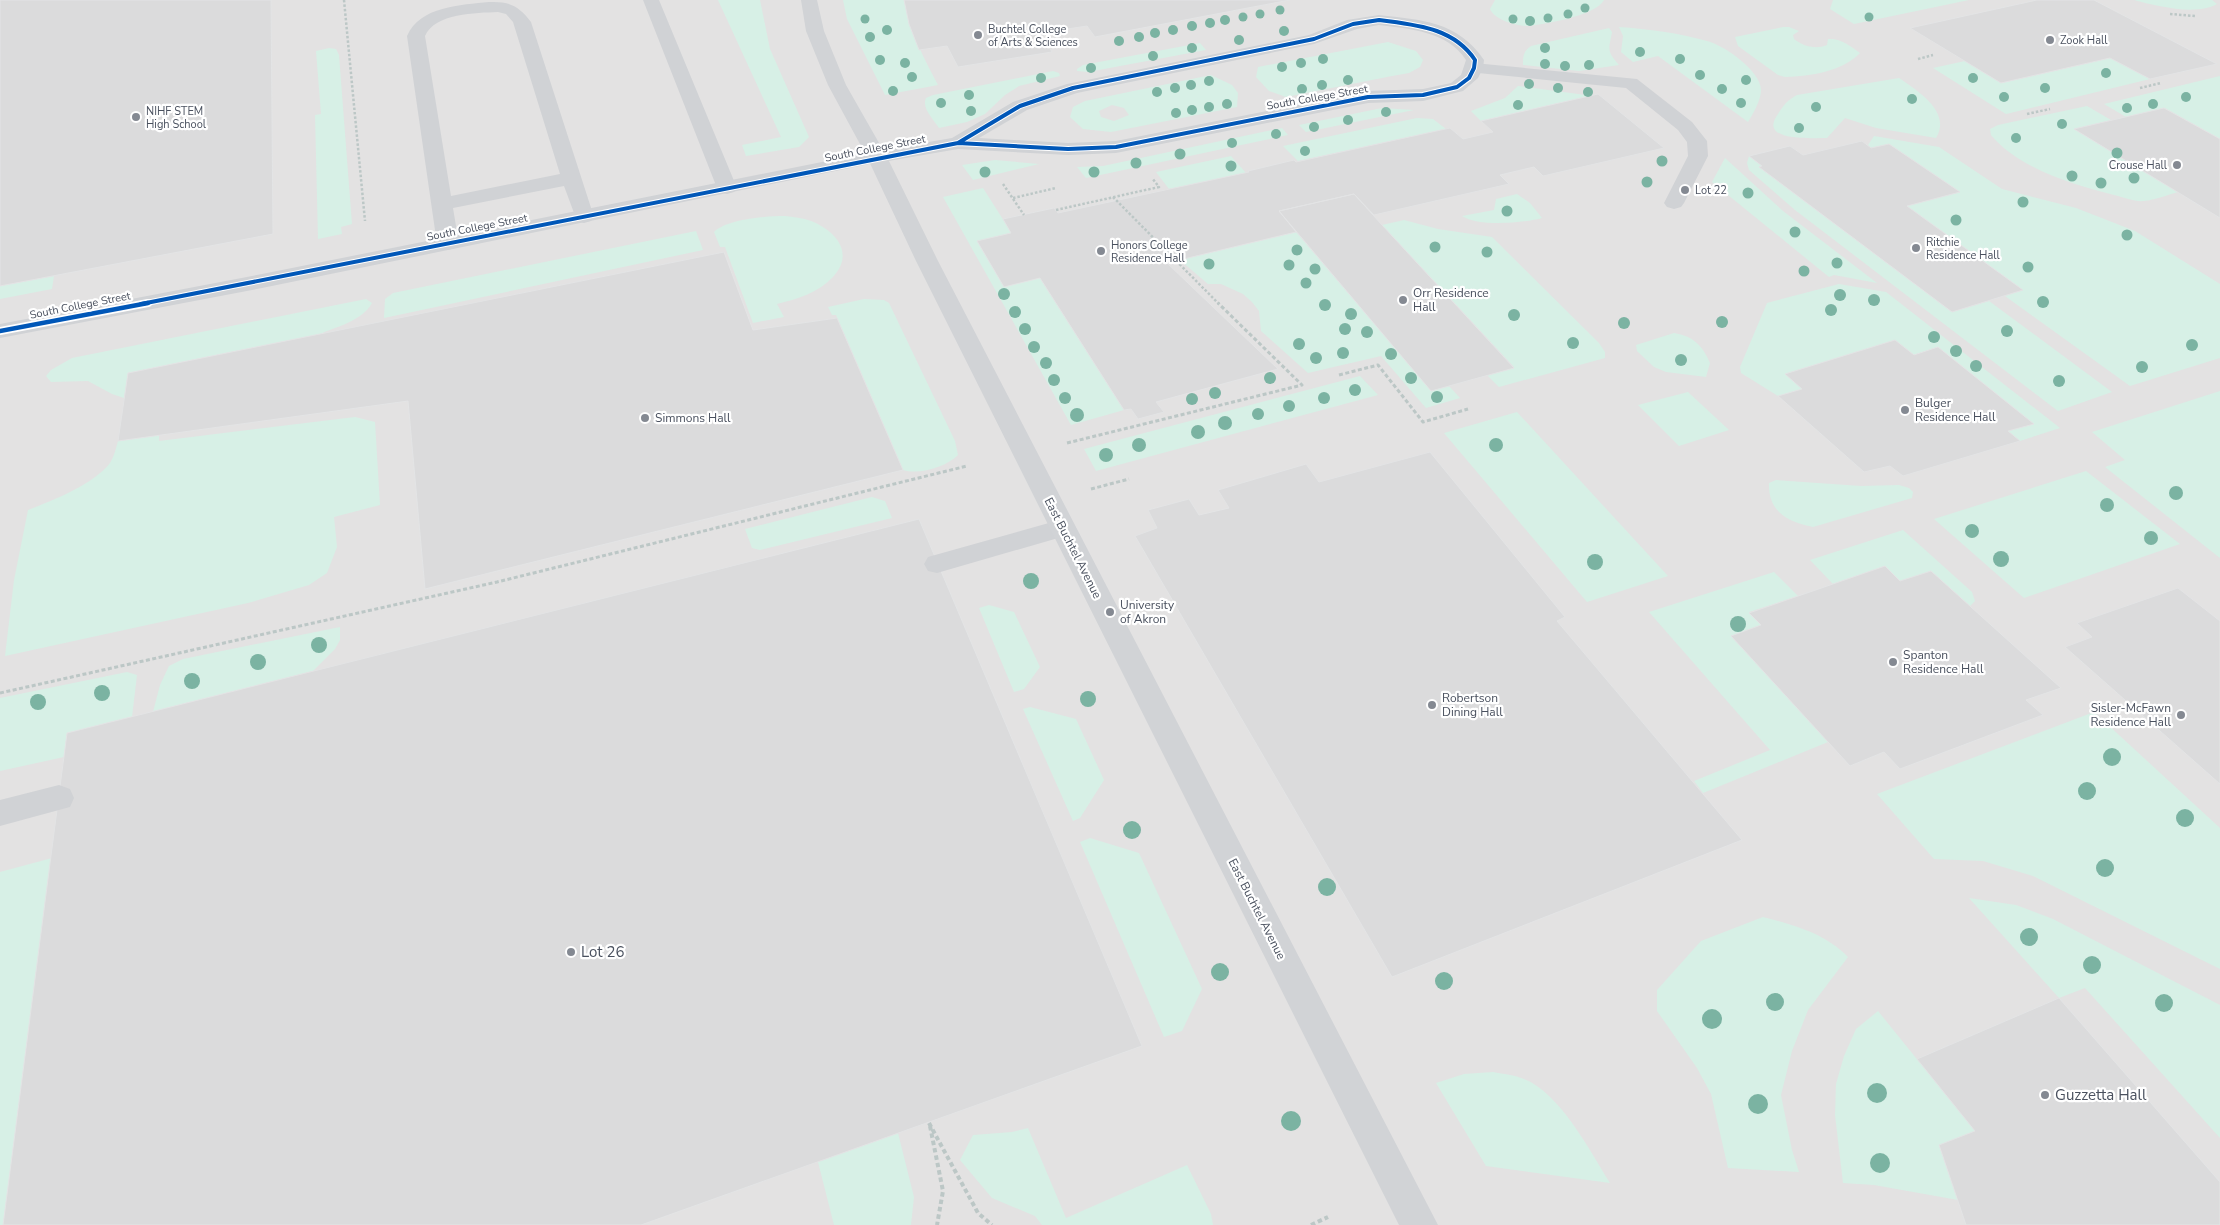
<svg xmlns="http://www.w3.org/2000/svg" width="2220" height="1225" viewBox="0 0 2220 1225" font-family="'Nunito Sans',sans-serif">
<rect width="100%" height="100%" fill="#f2f2f2"/>
<path fill="#e3e2e2" d="M0,0h2220v1225h-2220z"/>
<path fill="#d7f0e6" fill-rule="evenodd" d="M718,0h42l10,49 39,88 -10,10 -53,9 -4,-11 39,-8z
M843,0h61c6,31 19,57 34,85l-53,10 -38,-76z
M1495,0h109c-9,16 -58,24 -76,26 -12,0 -33,-6 -38,-17z
M1833,0h136l-115,24 -24,-15z
M2134,0h78l5,4c-20,12 -61,2 -83,-4z
M1619,27c29,2 60,6 88,14 17,4 54,30 54,49 0,10 -8,24 -13,32l-90,-66 -25,6 -12,-10 2,-16z
M1783,27h6l10,4 -6,4 1,4c9,7 21,11 33,6l1,-6c13,-1 22,7 32,14 -19,19 -49,23 -75,24l-7,-2 -40,-29 -3,-9z
M1609,28l3,4c-3,17 -6,19 7,33l-40,6 -56,-6c0,-8 0,-14 8,-19z
M1388,42l28,9 7,9 -3,7 -11,6 -17,3 -106,21 -17,-6 -13,-14 2,-10z
M1200,43l6,7 -118,22 -11,-1v-2l6,-4z
M329,48l7,1 3,6 13,169 -11,3 1,7 -24,5 -3,-124 6,-1 -5,-63z
M2110,58l40,21 -144,35 -73,-46 32,-7 36,22z
M1053,71l6,2 1,3 -41,10 -14,9 -20,19 -18,8 -28,6c-5,-8 -18,-20 -13,-30l7,-3z
M1211,75l21,10 6,8 -1,14 -126,25 -28,-3 -13,-12 3,-10 12,-6zM1112,105l12,3 5,7 -15,6 -13,-4 -2,-6z
M2220,76v63l-55,-31 -39,9 -22,-13z
M1899,78c19,13 53,34 37,60l-60,-10 -31,-10 -18,20c-13,0 -66,4 -51,-21 7,-11 10,-16 21,-22z
M1518,86l75,10 -112,25 -10,-10 34,-13z
M2087,106l24,14 -36,9 103,63c-11,3 -23,8 -34,9 -9,1 -21,-4 -30,-6 -40,-10 -96,-27 -123,-60l-1,-6 8,-4z
M1382,108l32,2 -108,22 -7,-7z
M1417,118l16,1 13,10 -148,32 -15,-15z
M1282,128l6,7 -202,43 -9,-11 26,-1z
M1874,136l65,11 63,42 74,19 59,23 85,53v74l-90,28 -125,-90 18,-6 -116,-84 53,-14 -71,-48 -18,4 -3,-3z
M1231,156l15,17 -77,16 -13,-17z
M1749,156l13,10 -3,1 193,145 37,-11 123,91 -54,19 -263,-201 -46,-40 -2,-7z
M1725,158l58,53 94,72 -43,-8 -5,2 -117,-95z
M995,160l44,4 -66,16 -11,-15z
M983,188l141,222 -53,15 -128,-228z
M1517,194l13,9 12,15c-18,5 -64,9 -80,-2l32,-6 2,-11z
M785,216c8,1 18,2 26,5 25,10 44,32 22,56 -15,16 -36,22 -56,27l7,13 -31,6 -28,-76h-5l-6,-15c13,-13 52,-16 71,-16z
M1404,220l34,9 54,8 107,106 6,9v6l-106,29 -12,-12 27,-8 -132,-142z
M696,231l7,19 -319,68 1,-19 8,-6z
M1296,232l135,158 18,-4 11,12 -34,10 -45,-52 -73,17 -47,-42 -2,-20 -7,-9 -9,-8 -22,-10h-13l-28,-24z
M54,276l-2,13 -52,10v-13z
M1839,284l47,8 174,136 -40,13 -12,-10 25,-7 -95,-77 -24,8 -19,-15 -109,34 16,15 -24,7 -37,-23 -1,-6 27,-64z
M366,299l6,4c-10,18 -34,23 -52,31l-192,39 -4,25 -12,-4 -24,-13 -37,1 -5,-6 5,-6 21,-12z
M864,299l20,1 5,3 66,138 3,14c-12,12 -38,20 -55,15l-67,-155h-4l-4,-8z
M1674,333c19,3 29,13 36,30l-4,14 -40,-5 -12,-5 -17,-16 -1,-6z
M1360,376l18,19 -282,76 -12,-22z
M2220,391v167l-115,-91 20,-7 -33,-28z
M1688,392l41,38 -50,16 -41,-41z
M1517,412l151,164 -81,26 -143,-169z
M355,417l20,5 5,83 -46,12 3,30 -10,26 -18,12 -61,18 -243,53 9,-76 14,-70c24,-9 66,-26 82,-47 4,-6 6,-15 8,-22l41,-6v6z
M2086,471l94,73 -156,54 -90,-79z
M1776,480l85,6 38,-1 10,3 4,4 -1,6 -99,29c-24,-5 -45,-14 -44,-44z
M872,497l13,4 7,17 -132,32 -8,-2 -7,-19z
M1903,530l69,62 3,9 -5,5 -39,-35 -31,10 -15,-15 -52,18 -23,-24z
M1774,572l24,24 -49,16 12,13 -30,11 97,106 -125,51 -9,-12 76,-31 -121,-138z
M989,605l25,7 26,55 -16,22 -10,3 -35,-84z
M340,627v13l-5,9 -22,22 -160,41 7,-27 9,-19 14,-7z
M127,672l10,3 -5,42 -68,40 -64,14v-73z
M1030,707l46,12 28,61 -24,38 -7,3 -50,-112z
M2094,712l126,116v141l-187,-93 -50,-15 -49,-2 -57,-65z
M1090,838l49,15 63,136 -20,42 -18,6 -84,-195z
M52,858l-49,367h-3v-353z
M1969,898l47,7 37,14 167,86v133l-135,-150 -26,10z
M1763,917c30,8 62,16 85,40l-40,53 -16,41 -11,44 11,55 7,22 -71,-4 -17,-74 -14,-26 -40,-57v-21l44,-49z
M1878,1011l97,120 -17,69 -84,-15 -31,-2 -8,-68 1,-31 8,-28 12,-27z
M1493,1072c10,2 22,3 31,7 36,14 66,72 86,104l-124,-17 -50,-83 28,-9z
M1028,1128l38,90 121,-53 24,49 2,11h-171l-7,-9 -43,-18 -32,-38 13,-25 39,-3z
M898,1133l16,64 -3,28h-77l-16,-63z"/>
<path fill="#dbdbdc" stroke="#e3e4e5" d="M0,0h271l2,234 -273,52z
M904,0h386l-195,37 -8,-11 -46,7 11,19 -94,15 -11,-21 -28,4 -10,-26z
M2037,0h57l123,64 -67,15 -40,-21 -109,25 -91,-55z
M1598,94l66,54 -121,28 -9,-9 -34,8 9,9 -135,31 -20,-21 -75,17 17,21 -129,31 111,106 -122,33 8,10 -26,7 -7,-10 -7,1 -84,-132 -36,9 -27,-46 34,-8 -8,-14 51,-11 4,5 191,-41 -1,-1 46,-11 2,2 154,-34 13,11 30,-7 -12,-11z
M2164,108l56,31v79l-146,-89z
M1862,141l9,7 18,-4 71,48 -53,14 116,84 -71,22 -193,-145 3,-1 -13,-10 41,-10 13,9z
M1354,194l28,31 132,143 -83,23 -152,-180z
M724,252l29,78 84,-12 66,152 -478,119 -17,-188 -290,40 10,-68z
M1895,340l19,15 24,-8 96,77 -26,7 12,10 -117,35 -13,-10 -26,6 -86,-76 24,-7 -17,-15z
M1430,452l135,165 -8,4 185,219 -350,137 -257,-441 22,-8 -9,-18 41,-11 10,16 30,-7 -11,-18 88,-26 13,18z
M919,519l223,527 -501,179h-638l64,-492z
M1885,566l15,15 31,-10 130,117 -35,12 17,15 -143,54 -16,-17 -34,14 -119,-130 30,-11 -12,-12z
M2178,588l42,33v163l-155,-137 27,-10 -15,-14z
M2059,998l161,184v43h-254l-27,-80 36,-14 -58,-72z"/>
<g fill="none" stroke-linecap="round" stroke-linejoin="round">
<path stroke="#bcc7c6" stroke-width="2.5" stroke-dasharray="2.5 2" stroke-linecap="butt" d="M344,0l21,221
M2170,14l25,2
M1918,59l15,-4
M2140,88l21,-5
M2027,114l23,-5
M1003,184l21,31
M1113,197l106,107
M1013,198l43,-10
M1056,210l103,-23 -7,-9"/>
<path stroke="#bcc7c6" stroke-width="3" stroke-dasharray="4 2.5" stroke-linecap="butt" d="M1339,375l39,-10 45,57 45,-13
M1067,443l235,-58 -84,-82
M1091,489l38,-10
M0,693l497,-111 470,-116"/>
<path stroke="#bcc7c6" stroke-width="4" stroke-dasharray="4.5 3" stroke-linecap="butt" d="M929,1123l49,90 14,12
M930,1126l13,65 -6,34
M1311,1225l17,-8"/>
<path fill="#d0d2d5" fill-rule="evenodd" d="M643,0h16l78,188 -3,4 -7,2 -7,-2 -3,-4z
M489,2c20,-1 30,4 42,20l63,195 -3,4 -7,2 -7,-2 -13,-35 -111,22 6,36 -4,4 -7,2 -7,-2 -4,-4 -30,-208c13,-30 54,-31 82,-34zM498,12l8,2 7,8 47,152 -109,22 -26,-160c10,-23 51,-23 73,-24z
M1474,63l163,16 55,43 15,19 1,15 -24,47 -3,4 -7,2 -7,-2 -3,-4 24,-47 -1,-14 -9,-12 -52,-42 -158,-16 -3,-4 3,-4z
M1063,519l9,3 4,6 -4,6 -135,39 -9,-2 -4,-7 4,-7z
M59,785l11,4 4,9 -4,9 -70,19v-26z"/>
<path fill="#d0d2d5" fill-rule="evenodd" d="M1379,15c43,5 78,6 105,45l-1,8 -5,10 -15,13 -40,10 -55,2 -252,50 -48,2 -110,-6 -81,14 -7,-2 -3,-4 3,-4 7,-2 75,-13 61,-36 54,-18 242,-49 38,-15zM1379,25c31,4 68,6 87,35l-5,15 -10,8 -28,6 -55,2 -252,50 -48,2 -89,-5 48,-28 50,-17 237,-49 43,-15z"/>
<path fill="#d0d2d5" fill-rule="evenodd" d="M877,151l7,2 3,4 -3,4 -622,127 -262,50v-14l262,-50z"/>
<path fill="#d1d3d6" fill-rule="evenodd" d="M801,0h16l7,31 22,54 41,72 51,104 500,964h-39l-483,-964 -49,-104 -39,-72 -22,-54z"/>
<g stroke="#fff" stroke-width="6">
<path id="cycleway-far1" d="M1379,20c36,5 74,7 96,40l-1,8 -5,10 -12,9 -34,8 -55,2 -252,50 -48,2 -110,-6 62,-37 53,-18 241,-49 39,-15z
M141,304l817,-161"/>
</g>
<g stroke="#fff" stroke-width="8">
<path id="cycleway" d="M0,331l148,-28"/>
</g>
<use href="#cycleway-far1" stroke="#0057b8" stroke-width="4"/>
<use href="#cycleway" stroke="#0057b8" stroke-width="4.5"/>
</g>
<g fill="#7bb3a2">
<circle cx="1585" cy="8" r="4.5"/>
<circle cx="1280" cy="10" r="4.5"/>
<circle cx="1260" cy="14" r="4.5"/>
<circle cx="1568" cy="14" r="4.5"/>
<circle cx="1243" cy="17" r="4.5"/>
<circle cx="1869" cy="17" r="4.5"/>
<circle cx="1548" cy="18" r="4.5"/>
<circle cx="865" cy="19" r="4.5"/>
<circle cx="1513" cy="19" r="4.5"/>
<circle cx="1225" cy="20" r="5"/>
<circle cx="1530" cy="21" r="5"/>
<circle cx="1210" cy="23" r="5"/>
<circle cx="1192" cy="26" r="5"/>
<circle cx="887" cy="30" r="5"/>
<circle cx="1173" cy="30" r="5"/>
<circle cx="1284" cy="31" r="5"/>
<circle cx="1155" cy="33" r="5"/>
<circle cx="870" cy="37" r="5"/>
<circle cx="1139" cy="37" r="5"/>
<circle cx="1239" cy="40" r="5"/>
<circle cx="1119" cy="41" r="5"/>
<circle cx="1192" cy="48" r="5"/>
<circle cx="1545" cy="48" r="5"/>
<circle cx="1640" cy="52" r="5"/>
<circle cx="1153" cy="56" r="5"/>
<circle cx="1323" cy="59" r="5"/>
<circle cx="1680" cy="59" r="5"/>
<circle cx="880" cy="60" r="5"/>
<circle cx="905" cy="63" r="5"/>
<circle cx="1301" cy="63" r="5"/>
<circle cx="1545" cy="64" r="5"/>
<circle cx="1589" cy="65" r="5"/>
<circle cx="1565" cy="66" r="5"/>
<circle cx="1282" cy="67" r="5"/>
<circle cx="1091" cy="68" r="5"/>
<circle cx="2106" cy="73" r="5"/>
<circle cx="1700" cy="75" r="5"/>
<circle cx="912" cy="77" r="5"/>
<circle cx="1041" cy="78" r="5"/>
<circle cx="1973" cy="78" r="5"/>
<circle cx="1348" cy="80" r="5"/>
<circle cx="1746" cy="80" r="5"/>
<circle cx="1209" cy="81" r="5"/>
<circle cx="1529" cy="84" r="5"/>
<circle cx="1191" cy="85" r="5"/>
<circle cx="1322" cy="85" r="5"/>
<circle cx="1175" cy="88" r="5"/>
<circle cx="1558" cy="88" r="5"/>
<circle cx="2045" cy="88" r="5"/>
<circle cx="1302" cy="89" r="5"/>
<circle cx="1722" cy="89" r="5"/>
<circle cx="893" cy="91" r="5"/>
<circle cx="1157" cy="92" r="5"/>
<circle cx="1588" cy="92" r="5"/>
<circle cx="969" cy="95" r="5"/>
<circle cx="2004" cy="97" r="5"/>
<circle cx="2186" cy="97" r="5"/>
<circle cx="1912" cy="99" r="5"/>
<circle cx="941" cy="103" r="5"/>
<circle cx="1741" cy="103" r="5"/>
<circle cx="1227" cy="104" r="5"/>
<circle cx="2153" cy="104" r="5"/>
<circle cx="1518" cy="105" r="5"/>
<circle cx="1209" cy="107" r="5"/>
<circle cx="1816" cy="107" r="5"/>
<circle cx="2127" cy="108" r="5"/>
<circle cx="1192" cy="110" r="5"/>
<circle cx="971" cy="111" r="5"/>
<circle cx="1386" cy="112" r="5"/>
<circle cx="1176" cy="113" r="5"/>
<circle cx="1348" cy="120" r="5"/>
<circle cx="2062" cy="124" r="5"/>
<circle cx="1314" cy="127" r="5"/>
<circle cx="1799" cy="128" r="5"/>
<circle cx="1276" cy="134" r="5"/>
<circle cx="2016" cy="138" r="5"/>
<circle cx="1232" cy="143" r="5"/>
<circle cx="1305" cy="151" r="5"/>
<circle cx="2117" cy="153" r="5.5"/>
<circle cx="1180" cy="154" r="5.5"/>
<circle cx="1662" cy="161" r="5.5"/>
<circle cx="1136" cy="163" r="5.5"/>
<circle cx="1231" cy="166" r="5.5"/>
<circle cx="985" cy="172" r="5.5"/>
<circle cx="1094" cy="172" r="5.5"/>
<circle cx="2072" cy="176" r="5.5"/>
<circle cx="2134" cy="178" r="5.5"/>
<circle cx="1647" cy="182" r="5.5"/>
<circle cx="2101" cy="183" r="5.5"/>
<circle cx="1748" cy="193" r="5.5"/>
<circle cx="2023" cy="202" r="5.5"/>
<circle cx="1507" cy="211" r="5.5"/>
<circle cx="1956" cy="220" r="5.5"/>
<circle cx="1795" cy="232" r="5.5"/>
<circle cx="2127" cy="235" r="5.5"/>
<circle cx="1435" cy="247" r="5.5"/>
<circle cx="1297" cy="250" r="5.5"/>
<circle cx="1487" cy="252" r="5.5"/>
<circle cx="1837" cy="263" r="5.5"/>
<circle cx="1209" cy="264" r="5.5"/>
<circle cx="1289" cy="265" r="5.5"/>
<circle cx="2028" cy="267" r="5.5"/>
<circle cx="1315" cy="269" r="5.5"/>
<circle cx="1804" cy="271" r="5.5"/>
<circle cx="1306" cy="283" r="5.5"/>
<circle cx="1004" cy="294" r="6"/>
<circle cx="1840" cy="295" r="6"/>
<circle cx="1874" cy="300" r="6"/>
<circle cx="2043" cy="302" r="6"/>
<circle cx="1325" cy="305" r="6"/>
<circle cx="1831" cy="310" r="6"/>
<circle cx="1015" cy="312" r="6"/>
<circle cx="1351" cy="314" r="6"/>
<circle cx="1514" cy="315" r="6"/>
<circle cx="1722" cy="322" r="6"/>
<circle cx="1624" cy="323" r="6"/>
<circle cx="1025" cy="329" r="6"/>
<circle cx="1345" cy="329" r="6"/>
<circle cx="2007" cy="331" r="6"/>
<circle cx="1367" cy="332" r="6"/>
<circle cx="1934" cy="337" r="6"/>
<circle cx="1573" cy="343" r="6"/>
<circle cx="1299" cy="344" r="6"/>
<circle cx="2192" cy="345" r="6"/>
<circle cx="1034" cy="347" r="6"/>
<circle cx="1956" cy="351" r="6"/>
<circle cx="1343" cy="353" r="6"/>
<circle cx="1391" cy="354" r="6"/>
<circle cx="1316" cy="358" r="6"/>
<circle cx="1681" cy="360" r="6"/>
<circle cx="1046" cy="363" r="6"/>
<circle cx="1976" cy="366" r="6"/>
<circle cx="2142" cy="367" r="6"/>
<circle cx="1270" cy="378" r="6"/>
<circle cx="1411" cy="378" r="6"/>
<circle cx="1054" cy="380" r="6"/>
<circle cx="2059" cy="381" r="6"/>
<circle cx="1355" cy="390" r="6"/>
<circle cx="1215" cy="393" r="6"/>
<circle cx="1437" cy="397" r="6"/>
<circle cx="1065" cy="398" r="6"/>
<circle cx="1324" cy="398" r="6"/>
<circle cx="1192" cy="399" r="6"/>
<circle cx="1289" cy="406" r="6"/>
<circle cx="1258" cy="414" r="6"/>
<circle cx="1077" cy="415" r="7"/>
<circle cx="1225" cy="423" r="7"/>
<circle cx="1198" cy="432" r="7"/>
<circle cx="1139" cy="445" r="7"/>
<circle cx="1496" cy="445" r="7"/>
<circle cx="1106" cy="455" r="7"/>
<circle cx="2176" cy="493" r="7"/>
<circle cx="2107" cy="505" r="7"/>
<circle cx="1972" cy="531" r="7"/>
<circle cx="2151" cy="538" r="7"/>
<circle cx="2001" cy="559" r="8"/>
<circle cx="1595" cy="562" r="8"/>
<circle cx="1031" cy="581" r="8"/>
<circle cx="1738" cy="624" r="8"/>
<circle cx="319" cy="645" r="8"/>
<circle cx="258" cy="662" r="8"/>
<circle cx="192" cy="681" r="8"/>
<circle cx="102" cy="693" r="8"/>
<circle cx="1088" cy="699" r="8"/>
<circle cx="38" cy="702" r="8"/>
<circle cx="2112" cy="757" r="9"/>
<circle cx="2087" cy="791" r="9"/>
<circle cx="2185" cy="818" r="9"/>
<circle cx="1132" cy="830" r="9"/>
<circle cx="2105" cy="868" r="9"/>
<circle cx="1327" cy="887" r="9"/>
<circle cx="2029" cy="937" r="9"/>
<circle cx="2092" cy="965" r="9"/>
<circle cx="1220" cy="972" r="9"/>
<circle cx="1444" cy="981" r="9"/>
<circle cx="1775" cy="1002" r="9"/>
<circle cx="2164" cy="1003" r="9"/>
<circle cx="1712" cy="1019" r="10"/>
<circle cx="1877" cy="1093" r="10"/>
<circle cx="1758" cy="1104" r="10"/>
<circle cx="1291" cy="1121" r="10"/>
<circle cx="1880" cy="1163" r="10"/>
</g>
<g fill="#848992" stroke="#fff" stroke-width="2">
<circle cx="978" cy="35" r="5"/>
<circle cx="2050" cy="40" r="5"/>
<circle cx="136" cy="117" r="5"/>
<circle cx="2177" cy="165" r="5"/>
<circle cx="1685" cy="190" r="5"/>
<circle cx="1916" cy="248" r="5"/>
<circle cx="1101" cy="251" r="5"/>
<circle cx="1403" cy="300" r="5"/>
<circle cx="1905" cy="410" r="5"/>
<circle cx="645" cy="418" r="5"/>
<circle cx="1110" cy="612" r="5"/>
<circle cx="1893" cy="662" r="5"/>
<circle cx="1432" cy="705" r="5"/>
<circle cx="2181" cy="715" r="5"/>
<circle cx="571" cy="952" r="5"/>
<circle cx="2045" cy="1095" r="5"/>
</g>
<g text-anchor="middle" stroke-width="4.5" stroke-linejoin="round" paint-order="stroke">
<g font-size="11" fill="#49505e" stroke="#fff" text-anchor="start">
<text x="988" y="33">Buchtel College<tspan x="988" dy="13">of Arts &amp; Sciences</tspan></text>
<text x="2060" y="44">Zook Hall</text>
<text x="146" y="115">NIHF STEM<tspan x="146" dy="13">High School</tspan></text>
<text x="2167" y="169" text-anchor="end">Crouse Hall</text>
<text x="1695" y="194">Lot 22</text>
<text x="1926" y="246">Ritchie<tspan x="1926" dy="13">Residence Hall</tspan></text>
<text x="1111" y="249">Honors College<tspan x="1111" dy="13">Residence Hall</tspan></text>
</g>
<g font-size="11" fill="#49505e" stroke="#fff">
<text transform="translate(1317 97) rotate(-10)" y="4">South College Street</text>
<text transform="translate(875 148) rotate(-11)" y="4">South College Street</text>
<text transform="translate(477 227) rotate(-11)" y="4">South College Street</text>
<text transform="translate(80 305) rotate(-11)" y="4">South College Street</text>
</g>
<g font-size="12" fill="#49505e" stroke="#fff" text-anchor="start">
<text x="1413" y="297">Orr Residence<tspan x="1413" dy="14">Hall</tspan></text>
<text x="1915" y="407">Bulger<tspan x="1915" dy="14">Residence Hall</tspan></text>
<text x="655" y="422">Simmons Hall</text>
<text x="1120" y="609">University<tspan x="1120" dy="14">of Akron</tspan></text>
<text x="1903" y="659">Spanton<tspan x="1903" dy="14">Residence Hall</tspan></text>
<text x="1442" y="702">Robertson<tspan x="1442" dy="14">Dining Hall</tspan></text>
<text x="2171" y="712" text-anchor="end">Sisler-McFawn<tspan x="2171" dy="14">Residence Hall</tspan></text>
</g>
<g font-size="12" fill="#49505e" stroke="#fff">
<text transform="translate(1073 548) rotate(63)" y="4">East Buchtel Avenue</text>
<text transform="translate(1257 909) rotate(63)" y="4">East Buchtel Avenue</text>
</g>
<g font-size="15" fill="#49505e" stroke="#fff" text-anchor="start">
<text x="581" y="957">Lot 26</text>
<text x="2055" y="1100">Guzzetta Hall</text>
</g>
</g>
</svg>
